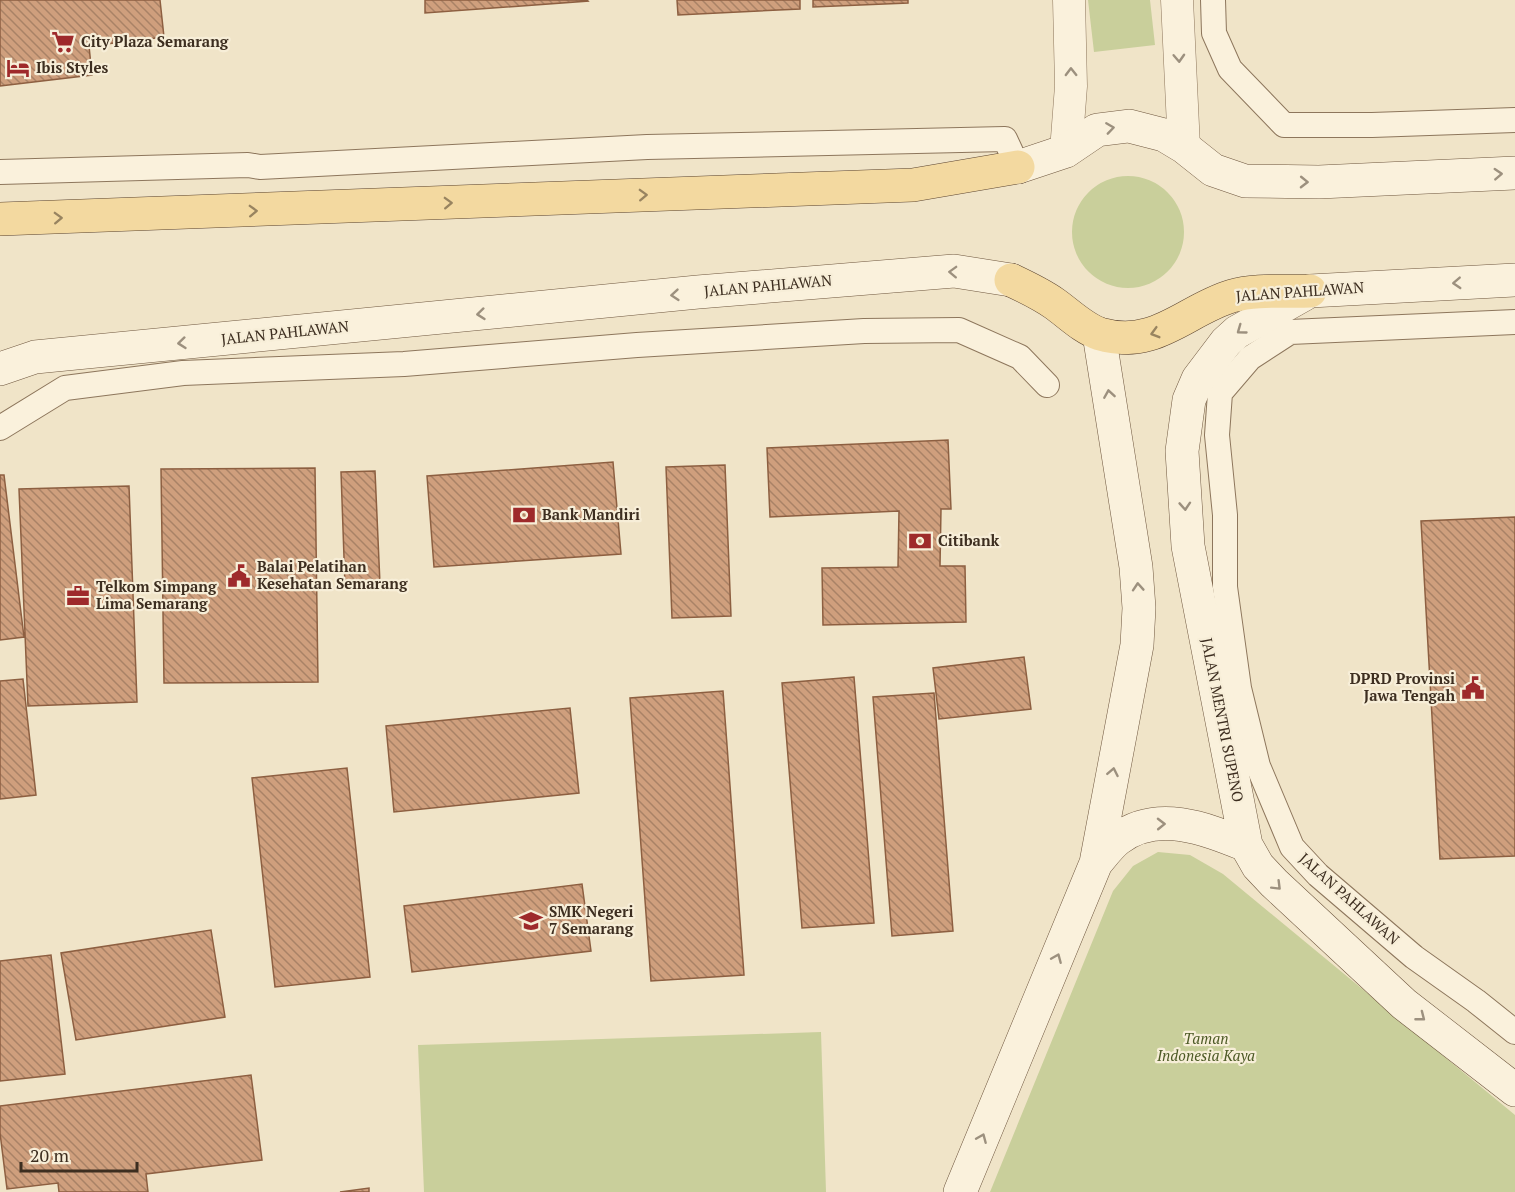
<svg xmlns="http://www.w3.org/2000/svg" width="1515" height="1192" viewBox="0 0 1515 1192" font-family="'PT Serif',serif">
<defs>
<pattern id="building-back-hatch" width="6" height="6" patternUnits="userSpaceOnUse" patternTransform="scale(1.5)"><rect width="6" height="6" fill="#cf9f7d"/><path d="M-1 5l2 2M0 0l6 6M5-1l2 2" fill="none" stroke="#a98266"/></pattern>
</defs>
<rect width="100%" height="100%" fill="#f0e4c8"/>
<path fill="#c9cf9b" d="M1088,0h62l5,45 -61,7z
M1072 232a56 56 0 1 1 112 0a56 56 0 1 1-112 0Z
M1158,852l32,3 33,19 292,241v77h-525l123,-301 20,-25z
M821,1032l5,160h-402l-6,-147z"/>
<path fill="url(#building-back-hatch)" stroke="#8d5f41" stroke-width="1.5" d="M0,0h160l4,37 -75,9 3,29 -92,11z
M425,0h162l1,1 -163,12z
M677,0h123v9l-122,6z
M813,0h95v3l-95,4z
M948,440l3,69h-10l-1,57h25l1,56 -143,3 -1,-57 76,-1 1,-56 -129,6 -3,-69z
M613,462l8,92 -187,13 -7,-91z
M725,465l6,151 -59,2 -6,-151z
M315,468l3,214 -154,1 -3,-214z
M375,471l5,113 -35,2 -4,-114z
M0,475h4l20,162 -24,3z
M129,486l8,216 -109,4 -9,-217z
M1515,517v339l-75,3 -19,-338z
M1024,657l7,52 -92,10 -6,-51z
M854,677l20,246 -72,5 -20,-245z
M23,679l13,116 -36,4v-118z
M723,691l21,284 -93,6 -21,-283z
M934,693l19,238 -61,5 -19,-239z
M570,708l9,85 -185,19 -8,-86z
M347,768l23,209 -95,10 -23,-209z
M582,884l9,67 -179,21 -8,-66z
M211,930l14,87 -149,23 -15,-87z
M51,955l14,119 -65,7v-120z
M251,1075l11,85 -116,14 2,18h-89l-1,-9 -51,6 -7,-56v-27z
M369,1188v4h-29z"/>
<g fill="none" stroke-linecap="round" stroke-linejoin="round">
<g stroke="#8d765c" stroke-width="26">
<path id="pedestrian" d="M1213,0l1,33 16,36 54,56h88l143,-5
M0,172l248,-7 12,2 387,-20 358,-8 13,28
M1515,322l-225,10 -40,26 -30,35 -3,42 8,80v72l14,101 19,78 34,81 26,28 96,82 62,44 39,31
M0,428l65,-40 118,-15 221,-9 233,-19 227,-14 95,-1 61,27 27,28"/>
</g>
<g stroke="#8d765c" stroke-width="33">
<path id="minor" d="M1177,0l7,147
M1066,151l5,-65 -2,-86"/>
</g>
<g stroke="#6f573f" stroke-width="34">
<path id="secondary" d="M1018,167l48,-16 31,-21 32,-4 35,9 20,12 29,23 32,11 74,1 196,-9
M1515,280l-205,11 -73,41 -11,10 -28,37 -9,21 -7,51 6,95 58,299 12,21 16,17 130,121 111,86
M0,369l35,-12 663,-65 256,-21 57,9
M1096,863c7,-8 14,-18 22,-24 39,-30 88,-10 128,6
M960,1192l136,-329 41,-218 2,-37 -3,-41 -37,-233"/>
</g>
<g stroke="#5b4430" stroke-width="34">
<path id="primary" d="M0,219l913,-34 105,-18
M1011,280c15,7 30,14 44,24 14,10 29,25 45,30 56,16 85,-24 132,-38 23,-7 54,-4 78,-5"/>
</g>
<use href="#pedestrian" stroke="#faf1dc" stroke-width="24"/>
<use href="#minor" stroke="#faf1dc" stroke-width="32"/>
<use href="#secondary" stroke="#faf1dc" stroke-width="33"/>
<use href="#primary" stroke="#f3d9a0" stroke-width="33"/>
</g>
<defs><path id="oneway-chevron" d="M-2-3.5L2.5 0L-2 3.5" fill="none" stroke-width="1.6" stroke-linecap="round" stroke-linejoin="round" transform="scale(1.5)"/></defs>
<g stroke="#9c907e">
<use href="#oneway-chevron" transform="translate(1179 58) rotate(87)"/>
<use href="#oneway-chevron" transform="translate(1071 72) rotate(-91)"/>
<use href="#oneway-chevron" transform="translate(1110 128) rotate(-8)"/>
<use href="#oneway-chevron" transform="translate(1498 174) rotate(-3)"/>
<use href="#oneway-chevron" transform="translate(1304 182) rotate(1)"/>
<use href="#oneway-chevron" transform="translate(953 272) rotate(-178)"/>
<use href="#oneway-chevron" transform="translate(1457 283) rotate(177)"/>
<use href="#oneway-chevron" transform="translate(675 295) rotate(175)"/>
<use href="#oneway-chevron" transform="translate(481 314) rotate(174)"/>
<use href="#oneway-chevron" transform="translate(1241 330) rotate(144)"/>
<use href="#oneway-chevron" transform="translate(182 343) rotate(174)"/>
<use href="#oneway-chevron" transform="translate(1109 394) rotate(-99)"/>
<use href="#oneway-chevron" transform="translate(1185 506) rotate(86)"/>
<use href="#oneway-chevron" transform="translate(1138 587) rotate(-94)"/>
<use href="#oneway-chevron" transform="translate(1113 772) rotate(-79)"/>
<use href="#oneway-chevron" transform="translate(1161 824) rotate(-1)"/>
<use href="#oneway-chevron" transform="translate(1277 886) rotate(45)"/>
<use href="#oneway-chevron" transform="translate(1057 958) rotate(-67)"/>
<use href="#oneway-chevron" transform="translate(1421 1017) rotate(38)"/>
<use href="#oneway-chevron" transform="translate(982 1138) rotate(-67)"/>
</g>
<g stroke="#988460">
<use href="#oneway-chevron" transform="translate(643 195) rotate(-2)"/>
<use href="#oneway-chevron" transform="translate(448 203) rotate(-2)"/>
<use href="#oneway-chevron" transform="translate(253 211) rotate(-2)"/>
<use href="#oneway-chevron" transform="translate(58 218) rotate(-2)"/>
<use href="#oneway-chevron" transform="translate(1155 333) rotate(164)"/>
</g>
<defs>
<g id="supermarket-bare" transform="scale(1.8)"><path d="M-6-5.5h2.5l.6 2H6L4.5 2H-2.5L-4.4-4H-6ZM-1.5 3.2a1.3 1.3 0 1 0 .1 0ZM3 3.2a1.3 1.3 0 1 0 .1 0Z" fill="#9e2a2b" stroke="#f7eed8" stroke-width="2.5" paint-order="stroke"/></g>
<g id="hotel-bare" transform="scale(1.8)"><path d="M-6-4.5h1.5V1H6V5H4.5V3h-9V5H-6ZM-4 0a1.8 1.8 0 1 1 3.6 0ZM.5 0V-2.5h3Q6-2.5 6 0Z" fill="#9e2a2b" stroke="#f7eed8" stroke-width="2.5" paint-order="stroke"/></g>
<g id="bank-bare" transform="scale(1.8)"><path d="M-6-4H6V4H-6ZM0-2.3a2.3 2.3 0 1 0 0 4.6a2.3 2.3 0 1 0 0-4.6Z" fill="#9e2a2b" stroke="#f7eed8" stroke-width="2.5" paint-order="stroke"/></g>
<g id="civic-bare" transform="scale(1.8)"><path d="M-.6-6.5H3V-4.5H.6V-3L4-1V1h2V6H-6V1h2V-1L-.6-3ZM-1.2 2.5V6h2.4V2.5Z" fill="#9e2a2b" stroke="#f7eed8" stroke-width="2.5" paint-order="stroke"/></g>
<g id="office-bare" transform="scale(1.8)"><path d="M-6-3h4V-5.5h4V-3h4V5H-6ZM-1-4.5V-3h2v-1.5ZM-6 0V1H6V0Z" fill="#9e2a2b" stroke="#f7eed8" stroke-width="2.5" paint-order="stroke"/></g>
<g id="school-bare" transform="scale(1.8)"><path d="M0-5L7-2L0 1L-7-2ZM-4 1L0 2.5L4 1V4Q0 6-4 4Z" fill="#9e2a2b" stroke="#f7eed8" stroke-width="2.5" paint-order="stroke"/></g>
</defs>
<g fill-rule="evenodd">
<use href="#supermarket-bare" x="63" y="42"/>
<use href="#hotel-bare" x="18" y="68"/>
<use href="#bank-bare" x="524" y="515"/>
<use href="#bank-bare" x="920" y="541"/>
<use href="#civic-bare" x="239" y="576"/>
<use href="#office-bare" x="78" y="596"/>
<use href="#civic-bare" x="1473" y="688"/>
<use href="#school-bare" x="531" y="921"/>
</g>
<g text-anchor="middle" stroke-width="4.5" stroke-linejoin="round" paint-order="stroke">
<g font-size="15" font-weight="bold" fill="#3d2e20" stroke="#f7eed8" text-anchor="start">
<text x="81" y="47">City Plaza Semarang</text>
<text x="36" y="73">Ibis Styles</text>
<text x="542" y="520">Bank Mandiri</text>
<text x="938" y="546">Citibank</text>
<text x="257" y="572">Balai Pelatihan<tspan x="257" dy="17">Kesehatan Semarang</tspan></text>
<text x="96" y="592">Telkom Simpang<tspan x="96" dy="17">Lima Semarang</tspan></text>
<text x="1455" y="684" text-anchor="end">DPRD Provinsi<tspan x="1455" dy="17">Jawa Tengah</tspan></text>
<text x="549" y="917">SMK Negeri<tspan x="549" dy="17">7 Semarang</tspan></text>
</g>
<g font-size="15" fill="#3d2e20" stroke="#f7eed8">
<text transform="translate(768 286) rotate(-5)" y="5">JALAN PAHLAWAN</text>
<text transform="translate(1300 292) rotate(-4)" y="5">JALAN PAHLAWAN</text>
<text transform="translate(285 333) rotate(-6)" y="5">JALAN PAHLAWAN</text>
<text transform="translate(1222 720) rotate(79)" y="5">JALAN MENTRI SUPENO</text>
<text transform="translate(1349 899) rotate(42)" y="5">JALAN PAHLAWAN</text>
</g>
<g font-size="15" font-style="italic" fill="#4d5a26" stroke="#f7eed8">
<text x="1206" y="1044">Taman<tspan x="1206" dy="17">Indonesia Kaya</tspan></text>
</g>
</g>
<path d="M21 1162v9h116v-9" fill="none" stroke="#3d2e20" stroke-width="3"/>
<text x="30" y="1162" font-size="18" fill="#3d2e20" stroke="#f7eed8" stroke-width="4.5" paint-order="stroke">20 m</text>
</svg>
